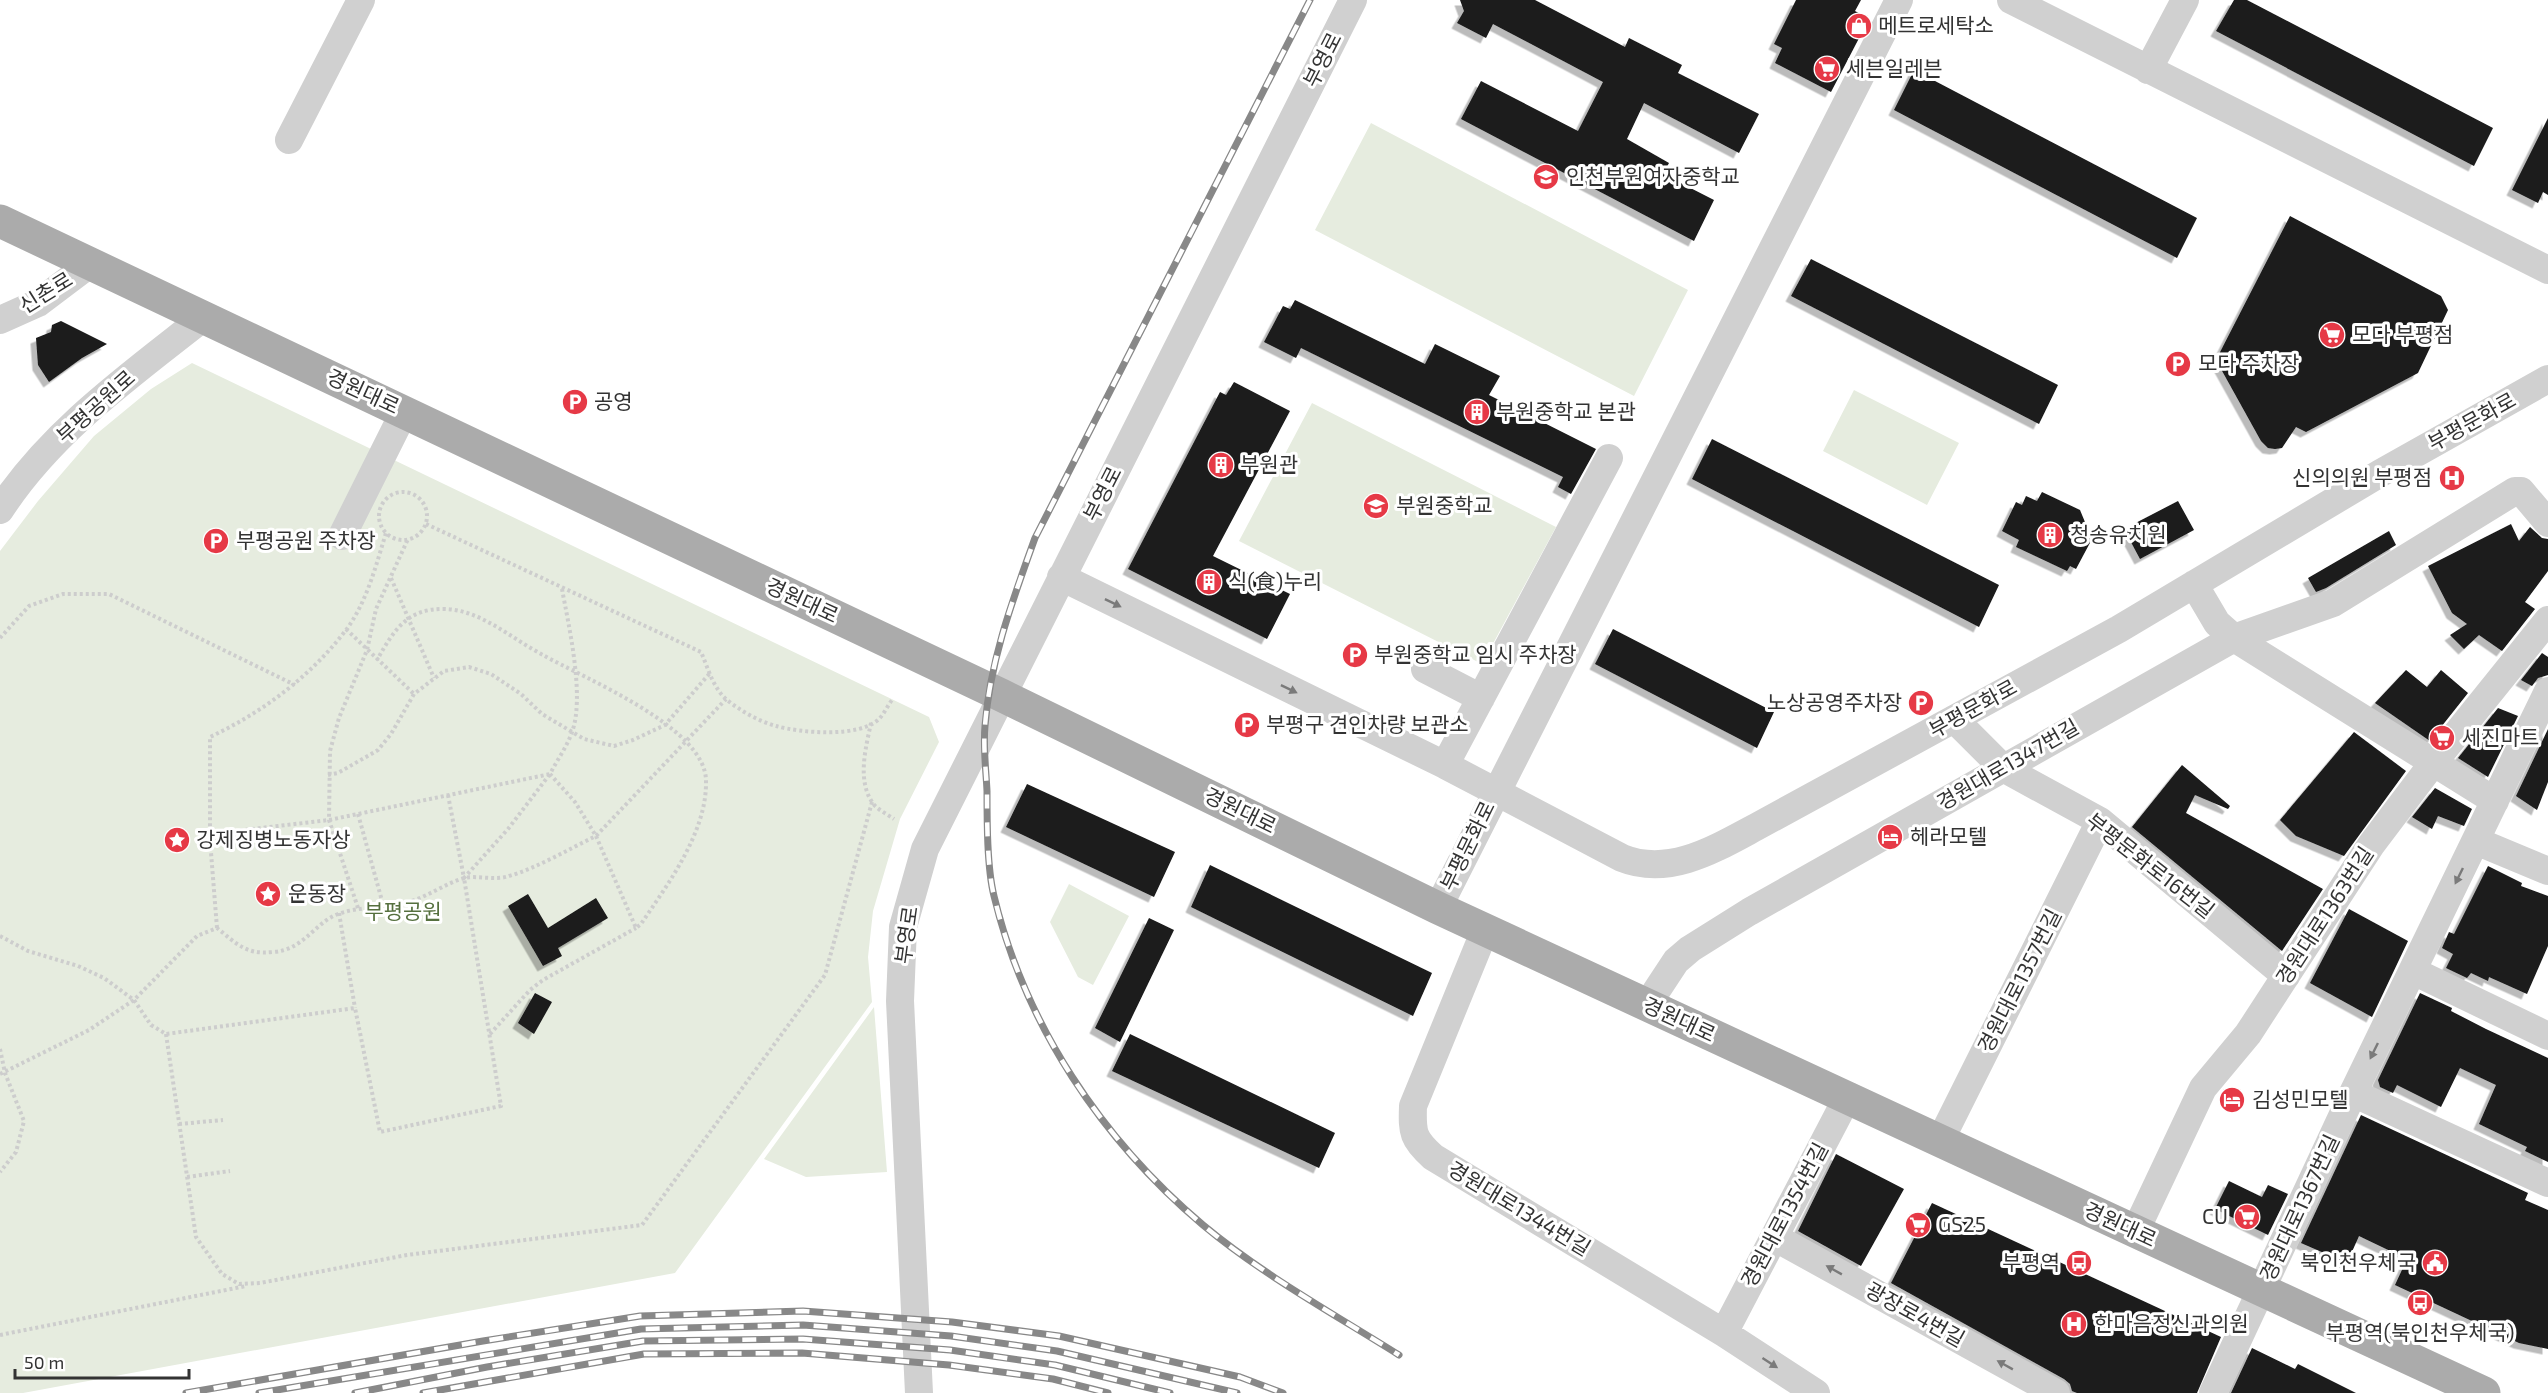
<svg xmlns="http://www.w3.org/2000/svg" width="2548" height="1393" viewBox="0 0 2548 1393" font-family="'Exo 2','Noto Sans KR',sans-serif">
<defs>
<filter id="shadow"><feDropShadow dx="-5.5" dy="5.5" stdDeviation="0" flood-color="#0004"/></filter>
</defs>
<rect width="100%" height="100%" fill="#fff"/>
<path fill="#e6ecdf" d="M1371,123l317,167 -54,106 -319,-166z
M192,363l737,354 10,25 -39,77 -27,92 -5,46 4,45 -197,271 -652,120h-23v-842l38,-50 56,-65 57,-47z
M1854,390l105,53 -32,62 -104,-54z
M1312,403l244,124 -74,137 -243,-123z
M1069,884l60,32 -36,69 -15,-8 -28,-55z
M874,1007l13,165 -81,5 -42,-18z"/>
<path fill="#1a1a1a" filter="url(#shadow)" d="M1460,0h75l90,47 4,-9 53,27 -4,8 81,41 -20,39 -95,-50 -17,36 42,24 -6,11 51,26 -20,41 -233,-122 20,-38 97,50 25,-49 -110,-58 -7,14 -29,-15 7,-12z
M1796,0h65l-6,11 14,8 -38,73 -56,-29 7,-15 -8,-4z
M2234,0h13l246,128 -19,38 -258,-135z
M1914,70l283,148 -20,40 -283,-148z
M2548,118v77l-5,-3 -5,11 -26,-13z
M2290,216l151,80 7,14 -30,63 -112,59 -10,-5 -14,21 -7,1 -7,-1 -7,-7 -45,-81z
M1811,259l247,126 -19,39 -248,-128z
M1295,300l130,64 10,-20 65,32 -11,19 107,54 -25,45 -13,-7 5,-10 -262,-129 -5,10 -32,-16 19,-36 7,3z
M61,321l46,23 -25,14 -33,24 -11,-17 -2,-27 15,-6 1,-7z
M1234,382l56,29 -77,145 77,38 -23,45 -139,-70 92,-177 6,3z
M1712,439l287,146 -20,42 -287,-148z
M2042,492l38,18 12,29 -16,30 -6,-3 -3,5 -51,-24 3,-7 -17,-9 14,-29 6,3 4,-9 11,5z
M2178,501l16,29 -54,29 -16,-30z
M2511,524l8,17 11,-14 12,11 6,1v32l-23,31 10,7 -33,42 -23,-16 -15,14 -14,-14 17,-11 -15,-11 -24,-47z
M2389,531l7,14 -70,43 -10,4 -8,-14z
M1613,629l161,83 -17,36 -162,-84z
M2542,653l6,4v18l-10,3 -6,8 -11,-6z
M2406,670l21,17 14,-17 27,23 -38,48 -55,-38z
M2498,708l20,8 -30,61 -30,-19z
M2548,729v53l-11,28 -21,-14z
M2354,732l52,39 -62,85 -48,-20 -16,-16z
M2182,765l48,41 -2,3 -33,-14 -9,18 137,76 -41,62 -150,-124z
M1027,784l148,68 -21,45 -148,-70z
M2435,788l37,21 -8,17 -26,-10 -6,13 -20,-12z
M1210,865l222,108 -19,43 -222,-109z
M2488,866l34,17 -1,3 27,10v50l-21,48 -38,-17 -1,4 -17,-8 -4,5 -21,-10 7,-14 -11,-6 7,-16 5,2z
M528,894l20,34 48,-30 12,20 -50,30 4,8 -19,10 -35,-60z
M2349,909l59,32 -36,76 -62,-34z
M1149,918l25,12 -54,112 -25,-14z
M535,993l17,9 -18,32 -16,-11z
M2420,993l32,15 -1,3 35,18 62,29v104l-23,-11 2,-4 -48,-23 17,-39 -36,-17 -19,39 -44,-22 -4,8 -13,-6 -2,-7z
M1130,1034l205,99 -16,35 -207,-97z
M2361,1115l167,78 -3,7 23,10v139l-29,-6 -124,-58 12,-26 -48,-23 -12,27 -46,-20z
M1836,1154l68,35 -43,77 -63,-35z
M2229,1181l33,16 6,-12 20,9 -20,41 -53,-26z
M1932,1203l289,134 -24,56h-120l-5,-2 -2,-7 -6,-5 -173,-96z
M2252,1348l43,21 3,-5 58,29h-125z"/>
<g fill="none" stroke-linecap="round" stroke-linejoin="round">
<path stroke="#cdcdcd" stroke-width="4" stroke-dasharray="3 3" stroke-linecap="butt" d="M379 516a24 24 0 1 1 48 0a24 24 0 1 1-48 0Z
M426,524l275,128c7,16 12,36 26,48 14,11 31,21 49,26 25,7 83,12 103,-7 5,-5 9,-14 13,-19
M391,578l43,100
M562,589c7,38 23,108 10,143 -5,15 -15,28 -22,42l25,28 21,34 130,-137
M346,629l68,65
M0,638l29,-32 34,-12h46l186,91
M871,723c-5,24 -14,56 1,79 4,7 15,12 22,17
M328,775l10,-2 40,-23 13,-16 23,-40 30,-23 25,-4 22,7 30,20 21,20 42,25 30,7 19,-6 32,-15 45,-52
M448,795l16,83 44,-49 42,-55
M358,814l26,94
M210,834l119,-14 221,-46
M358,908l-29,-88 1,-69 9,-33 28,-68 9,-41 32,-70
M339,913l16,95
M217,928l-7,-88v-103c53,-25 100,-60 136,-107 21,-28 30,-65 40,-97
M0,936l28,15 50,15 26,12 30,22 17,25 15,9 189,-26 25,124 121,-26 -37,-228
M166,1034l30,203 26,37 17,10 21,-1 147,-28 235,-30 183,-250 47,-173
M490,1034l40,-44 13,-10 93,-52
M0,1049l5,24 19,48 -8,31 -16,20
M0,1074l89,-44 45,-30 63,-64 20,-8c20,16 29,27 56,24 31,-2 41,-29 65,-38 22,-8 45,-5 67,-11 21,-5 41,-20 59,-25 14,-3 31,3 45,-2 28,-8 60,-27 87,-40l40,92 5,-4c27,-40 66,-92 65,-143 0,-54 -123,-103 -163,-126 -31,-16 -62,-45 -98,-46 -38,-1 -51,21 -68,51
M179,1124l44,-4
M187,1177l43,-6
M0,1335l246,-49"/>
<path stroke="#d0d0d0" stroke-width="28" d="M2011,0l537,270
M2148,70l37,-70
M289,140l72,-140
M0,320l38,-17 53,-40
M0,510c51,-79 132,-136 204,-193
M342,536l62,-124
M1061,577l384,188 177,93c47,19 93,-9 134,-31l363,-198 260,-155 169,-95
M2194,584l23,39 17,15 261,163
M1425,669l56,29
M1954,719l49,49 97,53 186,155
M1445,765l164,-307
M2476,841l72,30
M1438,908l461,-908
M1485,930l-72,176c-1,27 0,33 20,51l291,176 92,60
M2413,971l135,65
M1647,1005l29,-44 14,-12 59,-37 485,-274 99,-35 182,-112h6l27,32
M2353,1093l195,90
M1940,1141l160,-320
M2135,1232l68,-144 45,-54 123,-189 62,-82 115,-143
M1774,1237l282,156
M1724,1333l123,-235
M919,1393l-19,-392 3,-74 22,-78 428,-849
M2213,1393l140,-300 195,-402"/>
<path stroke="#ababab" stroke-width="33" d="M0,221l1001,474 437,213 1046,485"/>
<g stroke="#888" stroke-width="7">
<path id="rail" d="M1310,0l-275,538c-22,61 -45,122 -50,188 -2,21 1,44 2,65 0,30 0,77 7,105 31,129 108,244 209,329 60,50 131,89 196,130
M186,1393l297,-52 157,-25 163,-5 149,11 107,14 181,41 43,16
M259,1393l382,-64 162,-4 148,11 106,15 180,42
M355,1393l132,-26 156,-26 160,-2 147,11 105,15 115,28
M423,1393l221,-39 158,-1 147,12 104,14 55,14"/>
</g>
<use href="#rail" stroke="#fff" stroke-width="4.5" stroke-dasharray="14" stroke-linecap="butt"/>
</g>
<defs><path id="oneway-solid" d="M-6-.8H1V-3.2L6.5 0L1 3.2V.8H-6Z" transform="scale(1.5)"/></defs>
<g fill="#7a7a7a">
<use href="#oneway-solid" transform="translate(1113 603) rotate(26)"/>
<use href="#oneway-solid" transform="translate(1289 689) rotate(26)"/>
<use href="#oneway-solid" transform="translate(2459 876) rotate(116)"/>
<use href="#oneway-solid" transform="translate(2374 1051) rotate(116)"/>
<use href="#oneway-solid" transform="translate(1834 1270) rotate(-151)"/>
<use href="#oneway-solid" transform="translate(1770 1363) rotate(33)"/>
<use href="#oneway-solid" transform="translate(2005 1365) rotate(-151)"/>
</g>
<defs>
<g id="shop-disc" transform="scale(1.35)"><circle r="9.5" fill="#e63946" stroke="#fff"/><path d="M-5-2.5h2.3a2.7 3.5 0 0 1 5.4 0H5L5.5 6h-11ZM-1.5-2.5h3a1.5 2.3 0 0 0-3 0Z" fill="#fff"/></g>
<g id="supermarket-disc" transform="scale(1.35)"><circle r="9.5" fill="#e63946" stroke="#fff"/><path d="M-6-5.5h2.5l.6 2H6L4.5 2H-2.5L-4.4-4H-6ZM-1.5 3.2a1.3 1.3 0 1 0 .1 0ZM3 3.2a1.3 1.3 0 1 0 .1 0Z" fill="#fff"/></g>
<g id="school-disc" transform="scale(1.35)"><circle r="9.5" fill="#e63946" stroke="#fff"/><path d="M0-5L7-2L0 1L-7-2ZM-4 1L0 2.5L4 1V4Q0 6-4 4Z" fill="#fff"/></g>
<g id="parking-disc" transform="scale(1.35)"><circle r="9.5" fill="#e63946" stroke="#fff"/><path d="M-3.5-5.5H1a3.5 3.5 0 0 1 0 7H-1V5.5H-3.5ZM-1-3.4V-.6H.8a1.4 1.4 0 0 0 0-2.8Z" fill="#fff"/></g>
<g id="building-disc" transform="scale(1.35)"><circle r="9.5" fill="#e63946" stroke="#fff"/><path d="M-4-6H4V6H1V3H-1V6H-4ZM-2.5-4.3h1.7v1.8h-1.7ZM.8-4.3h1.7v1.8H.8ZM-2.5-1h1.7V.8h-1.7ZM.8-1h1.7V.8H.8Z" fill="#fff"/></g>
<g id="hospital-disc" transform="scale(1.35)"><circle r="9.5" fill="#e63946" stroke="#fff"/><path d="M-5-5h3v3.5h4V-5h3V5h-3V1.5h-4V5h-3Z" fill="#fff"/></g>
<g id="hotel-disc" transform="scale(1.35)"><circle r="9.5" fill="#e63946" stroke="#fff"/><path d="M-6-4.5h1.5V1H6V5H4.5V3h-9V5H-6ZM-4 0a1.8 1.8 0 1 1 3.6 0ZM.5 0V-2.5h3Q6-2.5 6 0Z" fill="#fff"/></g>
<g id="sight-disc" transform="scale(1.35)"><circle r="9.5" fill="#e63946" stroke="#fff"/><path d="M0-6L1.8-2.2L6-1.7L2.9 1.2L3.7 5.4L0 3.3L-3.7 5.4L-2.9 1.2L-6-1.7L-1.8-2.2Z" fill="#fff"/></g>
<g id="bus-disc" transform="scale(1.35)"><circle r="9.5" fill="#e63946" stroke="#fff"/><path d="M-5-6H5V4H4V6H2V4H-2V6H-4V4H-5ZM-3.5-4V0h7V-4ZM-3.5 1.2v1.5H-2V1.2ZM2 1.2v1.5H3.5V1.2Z" fill="#fff"/></g>
<g id="civic-disc" transform="scale(1.35)"><circle r="9.5" fill="#e63946" stroke="#fff"/><path d="M-.6-6.5H3V-4.5H.6V-3L4-1V1h2V6H-6V1h2V-1L-.6-3ZM-1.2 2.5V6h2.4V2.5Z" fill="#fff"/></g>
</defs>
<g fill-rule="evenodd">
<use href="#shop-disc" x="1859" y="26"/>
<use href="#supermarket-disc" x="1827" y="69"/>
<use href="#school-disc" x="1546" y="177"/>
<use href="#supermarket-disc" x="2332" y="335"/>
<use href="#parking-disc" x="2178" y="364"/>
<use href="#parking-disc" x="575" y="402"/>
<use href="#building-disc" x="1477" y="412"/>
<use href="#building-disc" x="1221" y="465"/>
<use href="#hospital-disc" x="2452" y="478"/>
<use href="#school-disc" x="1376" y="506"/>
<use href="#building-disc" x="2050" y="535"/>
<use href="#parking-disc" x="216" y="541"/>
<use href="#building-disc" x="1209" y="582"/>
<use href="#parking-disc" x="1355" y="655"/>
<use href="#parking-disc" x="1921" y="703"/>
<use href="#parking-disc" x="1247" y="725"/>
<use href="#supermarket-disc" x="2442" y="738"/>
<use href="#hotel-disc" x="1890" y="837"/>
<use href="#sight-disc" x="177" y="840"/>
<use href="#sight-disc" x="268" y="894"/>
<use href="#hotel-disc" x="2232" y="1100"/>
<use href="#supermarket-disc" x="2247" y="1217"/>
<use href="#supermarket-disc" x="1918" y="1225"/>
<use href="#bus-disc" x="2079" y="1263"/>
<use href="#civic-disc" x="2435" y="1263"/>
<use href="#bus-disc" x="2420" y="1303"/>
<use href="#hospital-disc" x="2074" y="1324"/>
</g>
<g text-anchor="middle" stroke-width="6" stroke-linejoin="round" paint-order="stroke">
<g font-size="21" fill="#333" stroke="#fff" text-anchor="start">
<text x="1878" y="33">메트로세탁소</text>
<text x="1846" y="76">세븐일레븐</text>
<text x="1566" y="184">인천부원여자중학교</text>
<text x="2352" y="342">모다 부평점</text>
<text x="2198" y="371">모다 주차장</text>
<text x="594" y="409">공영</text>
<text x="1496" y="419">부원중학교 본관</text>
<text x="1240" y="472">부원관</text>
<text x="2432" y="485" text-anchor="end">신의의원 부평점</text>
<text x="1396" y="513">부원중학교</text>
<text x="2070" y="542">청송유치원</text>
<text x="236" y="548">부평공원 주차장</text>
<text x="1228" y="589">식(食)누리</text>
<text x="1374" y="662">부원중학교 임시 주차장</text>
<text x="1902" y="710" text-anchor="end">노상공영주차장</text>
<text x="1266" y="732">부평구 견인차량 보관소</text>
<text x="2462" y="745">세진마트</text>
<text x="1910" y="844">헤라모텔</text>
<text x="196" y="847">강제징병노동자상</text>
<text x="288" y="901">운동장</text>
<text x="2252" y="1107">김성민모텔</text>
<text x="2228" y="1224" text-anchor="end">CU</text>
<text x="1938" y="1232">GS25</text>
<text x="2060" y="1270" text-anchor="end">부평역</text>
<text x="2416" y="1270" text-anchor="end">북인천우체국</text>
<text x="2094" y="1331">한마음정신과의원</text>
<text x="2420" y="1340" text-anchor="middle">부평역(북인천우체국)</text>
</g>
<g font-size="21" fill="#333" stroke="#fff">
<text transform="translate(1323 60) rotate(-63)" y="7">부영로</text>
<text transform="translate(46 293) rotate(-32)" y="7">신촌로</text>
<text transform="translate(363 392) rotate(25)" y="7">경원대로</text>
<text transform="translate(96 407) rotate(-42)" y="7">부평공원로</text>
<text transform="translate(2472 422) rotate(-29)" y="7">부평문화로</text>
<text transform="translate(1103 494) rotate(-63)" y="7">부영로</text>
<text transform="translate(802 601) rotate(25)" y="7">경원대로</text>
<text transform="translate(1973 709) rotate(-29)" y="7">부평문화로</text>
<text transform="translate(2008 765) rotate(-30)" y="7">경원대로1347번길</text>
<text transform="translate(1240 811) rotate(26)" y="7">경원대로</text>
<text transform="translate(1468 846) rotate(-64)" y="7">부평문화로</text>
<text transform="translate(2150 866) rotate(38)" y="7">부평문화로16번길</text>
<text transform="translate(2325 916) rotate(-57)" y="7">경원대로1363번길</text>
<text transform="translate(907 935) rotate(-82)" y="7">부영로</text>
<text transform="translate(2020 981) rotate(-63)" y="7">경원대로1357번길</text>
<text transform="translate(1679 1020) rotate(25)" y="7">경원대로</text>
<text transform="translate(2300 1208) rotate(-65)" y="7">경원대로1367번길</text>
<text transform="translate(1519 1209) rotate(31)" y="7">경원대로1344번길</text>
<text transform="translate(1785 1215) rotate(-62)" y="7">경원대로1354번길</text>
<text transform="translate(2120 1225) rotate(25)" y="7">경원대로</text>
<text transform="translate(1915 1315) rotate(29)" y="7">광장로4번길</text>
</g>
<g font-size="21" fill="#56703f" stroke="#fff">
<text x="403" y="919">부평공원</text>
</g>
</g>
<path d="M15 1369v9h174v-9" fill="none" stroke="#333333" stroke-width="3"/>
<text x="24" y="1369" font-size="18" fill="#333333" stroke="#ffffff" stroke-width="4.5" paint-order="stroke">50 m</text>
</svg>
